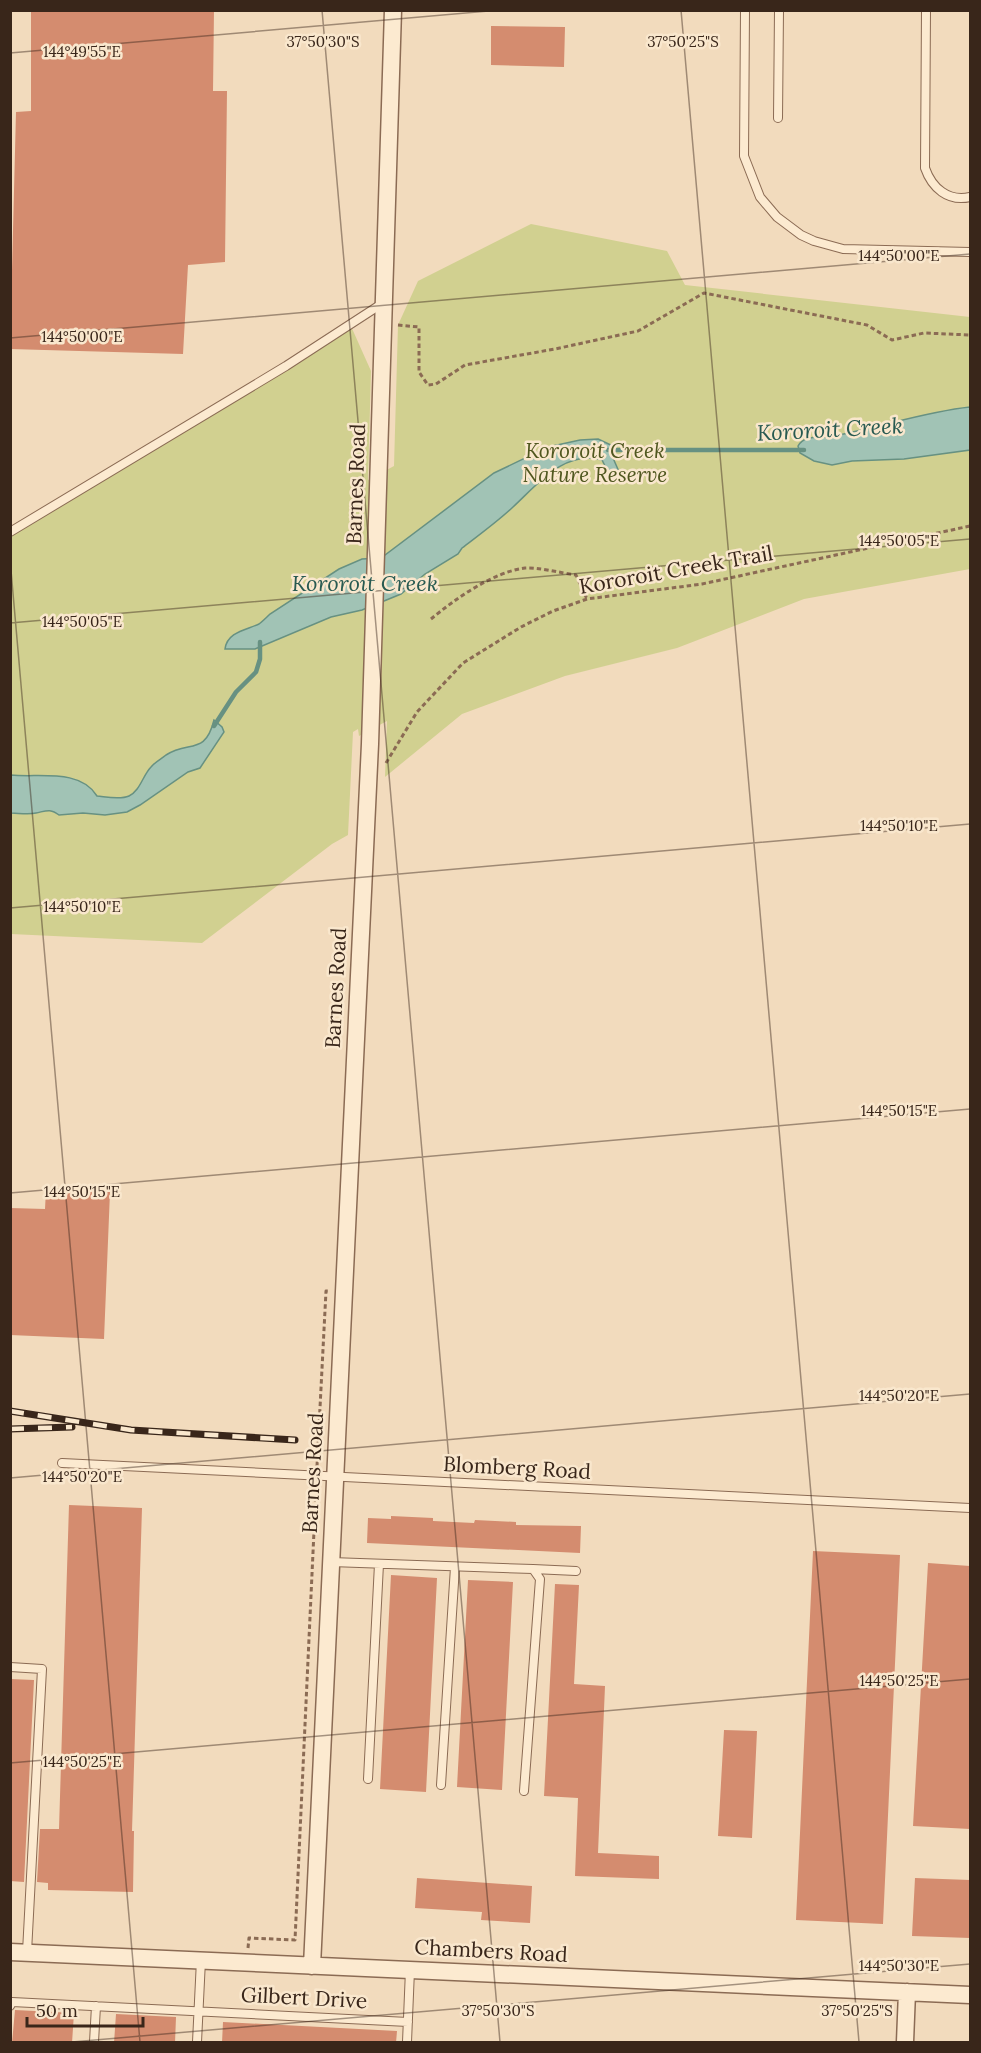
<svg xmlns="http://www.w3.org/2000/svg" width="981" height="2053" viewBox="0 0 981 2053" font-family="Lora,serif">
<rect width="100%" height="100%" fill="#f2dbbd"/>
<path fill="#d1d090" d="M531,224l136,27 18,34 285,32v252l-166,30 -127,49 -112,28 -103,38 -77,63 2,-56 -28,15 -1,-7 -5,3 -5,103 -16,9 -130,99 -191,-9v-402l339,-208 21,47 -3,109 26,-14 4,-141 20,-44z"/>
<path fill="#a1c3b5" stroke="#679182" stroke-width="1.5" d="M970,407v43l-66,9 -52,2 -20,4 -18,-4 -14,-8 -2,-7c6,-11 19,-8 30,-9 48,-8 94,-25 142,-30z
M598,439l17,8 -2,11 7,16 -4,2 -9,-6 -5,-10c-37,-11 -65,25 -89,47 -16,15 -34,28 -51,41l-4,6 -33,20 -24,20 -39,16 -31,7 -76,32h-30c2,-17 21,-19 34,-25 4,-3 8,-7 11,-10l69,-45 23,-10 19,-1 113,-85 54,-26 32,-7z
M214,720l8,7 2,5 -24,36 -12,4 -48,33 -13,7 -22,3 -22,-2 -24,2c-9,-7 -13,-4 -23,-2 -8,2 -18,0 -25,0v-38c27,3 69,-7 86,21 10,1 23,4 32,0 11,-5 14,-21 22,-29 4,-5 10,-8 15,-12 23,-15 39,1 48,-35z"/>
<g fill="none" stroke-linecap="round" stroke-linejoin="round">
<path stroke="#679182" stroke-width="4.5" d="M608,450h196
M214,726l22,-34 20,-20 4,-13v-17"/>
</g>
<path fill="#d48c6f" d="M31,10h183l-1,81h14l-2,171 -37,3 -5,89 -173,-5 6,-237 15,-1z
M491,26l74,1 -1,40 -73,-2z
M46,1190l64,2 -6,147 -94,-4v-127l35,1z
M69,1505l73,3 -10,323h2l-1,61 -85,-2v-7l-11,-1 3,-53h19z
M391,1516l42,2v3l41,2 1,-3 41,2v3l65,1 -1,27 -213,-10 1,-25 23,1z
M813,1551l87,4 -17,369 -87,-4z
M928,1563l42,3v263l-57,-3z
M391,1575l46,3 -11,214 -46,-3z
M468,1580l45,2 -11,208 -45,-3z
M555,1584l24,1 -5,99 31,2 -7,167 61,3v23l-84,-3 3,-78 -34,-2z
M10,1679l24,1 -10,202 -14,-1z
M724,1730l33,1 -5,107 -34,-2z
M417,1878l115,8 -2,37 -49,-3 1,-8 -67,-4z
M915,1878l55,2v58l-58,-2z
M15,2010l59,3 -2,30h-60z
M116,2014l60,3 -1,26h-61z
M223,2022l174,9 -1,12h-174z"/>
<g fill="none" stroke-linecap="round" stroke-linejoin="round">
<g stroke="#8b6b54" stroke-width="10">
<path id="lane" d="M745,10l-1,146 16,41 17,20 24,18 13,6 29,8 127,3
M926,10l-1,158c7,20 23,34 45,29
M778,118l1,-108
M10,532l276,-166 97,-63
M62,1463l908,45
M331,1562l202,7 7,10 -16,212
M533,1569l43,2
M10,1667l32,2 -15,283
M368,1779l11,-215
M441,1785l14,-218
M10,2006l2,-4 396,20
M94,2042l2,-36
M197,2042l4,-82
M407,2042l3,-72"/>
</g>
<g stroke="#8b6b54" stroke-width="19">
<path id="street" d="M10,1952l960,43
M312,1966l58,-1222 23,-734
M905,2042l2,-50"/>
</g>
<path stroke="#8b6b54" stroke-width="3" stroke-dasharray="4.5 3" stroke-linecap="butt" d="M398,325l21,2v45l9,13 8,-1 29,-19 90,-16 83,-18 66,-38 163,32 25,15 32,-7 46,2
M431,619c24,-20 62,-47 94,-51 13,-1 36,5 51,7l11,24
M386,763l31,-51 46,-49 58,-36 32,-16 34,-12 115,-15 268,-58
M317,1466l9,-175h4
M248,1948l1,-10 46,2 21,-452"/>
<use href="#lane" stroke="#fcead0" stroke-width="8"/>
<use href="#street" stroke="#fcead0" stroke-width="16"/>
<g stroke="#39261a" stroke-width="7">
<path id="rail" d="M10,1411l121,19 164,10
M10,1429l62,-2"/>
</g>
<use href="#rail" stroke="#f9e7cd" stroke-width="4.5" stroke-dasharray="14" stroke-linecap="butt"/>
</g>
<path fill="none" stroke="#39261a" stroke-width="1.5" stroke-opacity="0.45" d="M322,10l178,2032M681,10l178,2032M10,53l490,-43M10,338l960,-84M10,559l130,1483M10,623l960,-84M10,908l960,-84M10,1193l960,-84M10,1478l960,-84M10,1763l960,-84M72,2042l898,-78"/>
<g text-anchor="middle" stroke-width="5" stroke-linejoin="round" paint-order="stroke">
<g font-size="21" font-style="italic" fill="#50571f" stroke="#f9e7cd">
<text x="595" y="458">Kororoit Creek<tspan x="595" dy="24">Nature Reserve</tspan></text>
</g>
<g font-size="21" fill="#39261a" stroke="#f9e7cd">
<text transform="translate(356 484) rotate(-88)" y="7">Barnes Road</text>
<text transform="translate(676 570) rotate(-10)" y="7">Kororoit Creek Trail</text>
<text transform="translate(336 988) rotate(-87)" y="7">Barnes Road</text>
<text transform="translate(517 1468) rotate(3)" y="7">Blomberg Road</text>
<text transform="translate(313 1473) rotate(-87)" y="7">Barnes Road</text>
<text transform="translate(491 1951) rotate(3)" y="7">Chambers Road</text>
<text transform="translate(304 1998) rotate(3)" y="7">Gilbert Drive</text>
</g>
<g font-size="22" font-style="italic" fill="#285a51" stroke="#f9e7cd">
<text transform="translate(830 429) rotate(-3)" y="8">Kororoit Creek</text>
<text x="365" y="591">Kororoit Creek</text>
</g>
</g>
<g font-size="15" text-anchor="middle" fill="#39261a" stroke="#f9e7cd" stroke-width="5" stroke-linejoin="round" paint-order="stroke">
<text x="323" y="47">37°50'30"S</text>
<text x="683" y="47">37°50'25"S</text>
<text x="82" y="57">144°49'55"E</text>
<text x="899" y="261">144°50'00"E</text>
<text x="82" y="342">144°50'00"E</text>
<text x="899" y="546">144°50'05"E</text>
<text x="82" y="627">144°50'05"E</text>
<text x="899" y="831">144°50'10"E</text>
<text x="82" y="912">144°50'10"E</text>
<text x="899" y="1116">144°50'15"E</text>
<text x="82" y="1197">144°50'15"E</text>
<text x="899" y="1401">144°50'20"E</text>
<text x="82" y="1482">144°50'20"E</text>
<text x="899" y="1686">144°50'25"E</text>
<text x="82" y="1767">144°50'25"E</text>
<text x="899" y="1971">144°50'30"E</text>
<text x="498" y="2016">37°50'30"S</text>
<text x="857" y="2016">37°50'25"S</text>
</g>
<rect width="981" height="2053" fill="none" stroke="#39261a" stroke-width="24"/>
<path d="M27 2017v9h116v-9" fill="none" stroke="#39261a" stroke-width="3"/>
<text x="36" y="2017" font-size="18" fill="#39261a" stroke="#f9e7cd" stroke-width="4.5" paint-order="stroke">50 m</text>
</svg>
